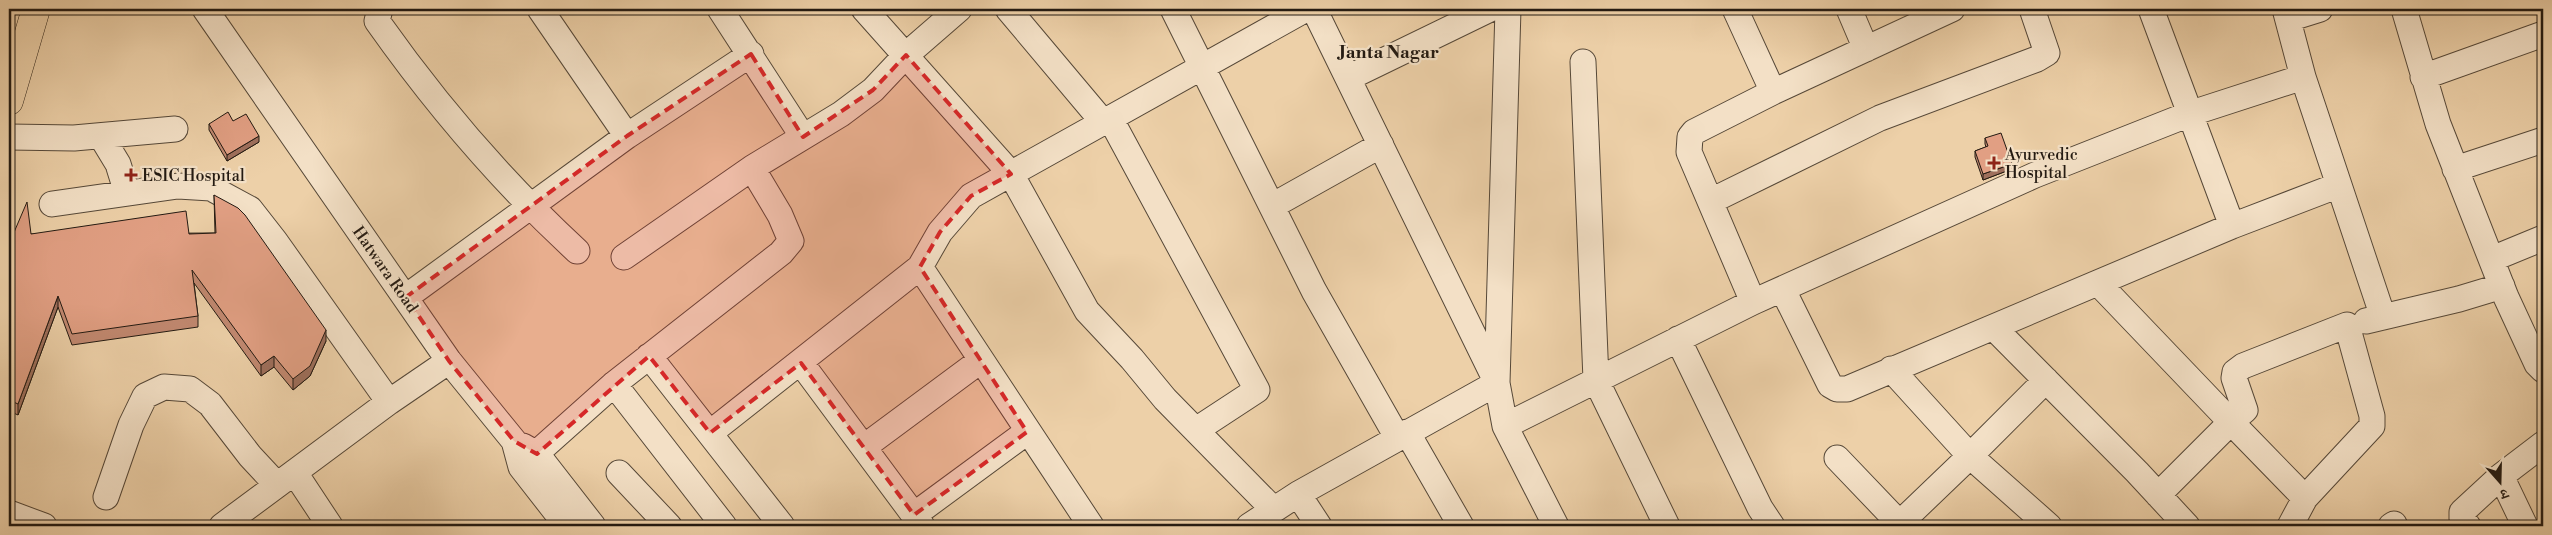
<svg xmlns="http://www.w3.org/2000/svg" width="2552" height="535" viewBox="0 0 2552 535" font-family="'Libre Bodoni','Noto Serif Devanagari',serif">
<rect width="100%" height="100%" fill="#edd0a8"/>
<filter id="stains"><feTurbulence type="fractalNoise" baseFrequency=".004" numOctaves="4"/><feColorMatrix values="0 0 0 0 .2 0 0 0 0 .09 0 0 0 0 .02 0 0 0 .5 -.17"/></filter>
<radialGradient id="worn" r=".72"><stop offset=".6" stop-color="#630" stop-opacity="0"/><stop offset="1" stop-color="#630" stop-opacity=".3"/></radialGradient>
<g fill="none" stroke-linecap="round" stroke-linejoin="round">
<g stroke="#564838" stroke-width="27">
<path id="minor" d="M205,9l244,352 65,80 7,26 46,59
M380,9l-3,12c60,85 123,159 200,230
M540,9l87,127 124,-82
M720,9l83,128
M864,9l147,165 76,137 45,48 33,40 108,110
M1008,9l95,113
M1173,9l141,282 83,146
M1314,9l181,370
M1508,9l-11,374 8,43 51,100
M1735,9l38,83 -79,40 -4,5 -1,15 64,150
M1849,9l17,40
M2151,9l81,217
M2285,9l18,68 80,240
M2404,9l34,115 68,173 31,67 6,6
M2288,19l32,-10
M1583,62l13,318 71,146
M2423,77l120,-43
M1348,78l142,-69
M1773,92l179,-83
M1110,118l147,272 -61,40
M101,136l17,28 9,29
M9,137l65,1 101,-9
M2455,169l88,-29
M1711,201l169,-83 157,-59 10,-6 -15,-44
M52,204l126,-18 33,2 39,21 25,32 114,161
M1272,206l109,-61
M624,257l128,-89
M2492,259l51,-21
M920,267l171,259
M2099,284l132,138 14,-12 -11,-32 1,-6 8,-6 104,-41 25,91v10l-67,72 -74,-76 -73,73
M1783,290l47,95 7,4h10l385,-163 107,-41
M406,297l221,-161
M2366,321l93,-22 43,-13
M1994,328l143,144 50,54
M1678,339l82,169 12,18
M649,356l133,170
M801,363l121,163
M1891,369l79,87 79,70
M614,384l110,142
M1505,426l248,-124 282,-127 157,-62 111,-36
M1407,432l54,94
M710,433l210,-166 20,-35 31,-36 335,-187
M523,446l14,8 56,72
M864,447l116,-86
M1837,458l65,68
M521,467l93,-83 167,-131 10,-12 -11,-26 -28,-47 89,-54 32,-24 33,-35 53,-46
M295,473l35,53
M619,473l50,53
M2501,476l24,50
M1298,494l21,32
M106,497l25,-72 14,-29 19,-9 26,2 20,15 40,52 27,29
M9,513l35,13
M914,515l113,-83
M222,526l167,-124 60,-41
M1249,526l49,-32 199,-111
M1897,526l73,-70 76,-76
M2290,526l15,-28
M2391,526l3,-2 1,2
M2468,526l-6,-7v-7l39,-36 42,-32"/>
</g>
<g stroke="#231a12" stroke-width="29">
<path id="highway" d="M9,101l27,-92"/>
</g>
<use href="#minor" stroke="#f3e0c6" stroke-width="25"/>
<use href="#highway" stroke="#edd0a8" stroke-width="28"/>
</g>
<path fill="#c28971" stroke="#231a12" d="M233,121l26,21 -32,19 -18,-31v-6z
M1985,138l27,31 -29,11 -8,-23v-6l11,-4 -1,-3z
M214,195l112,146 -16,35 -17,14 -19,-23 -13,9 -67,-93 4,33v11l-126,18 -14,-38 -40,108 -9,-4v-167l22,-10 184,-1z"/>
<path fill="#9e6f5c" stroke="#231a12" d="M259,136v6l-32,19v-6z
M2012,164v5l-29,11v-6z
M58,296v11l-40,108v-11z
M326,330v11l-16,35 -17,14v-11z
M274,356v11l-13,9v-11z"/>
<path fill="#e19f83" stroke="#231a12" d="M228,112l5,9 13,-7 13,22 -32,19 -18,-31z
M2001,133l11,31 -29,10 -8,-23 13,-5 -3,-8z
M214,195l24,13 7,7 81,115 -16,36 -17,13 -19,-23 -13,9 -69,-95 6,46 -126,18 -14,-38 -40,108 -9,-4v-156l18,-42 4,32 155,-23 3,23 27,-1z"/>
<path fill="#d62828" fill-opacity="0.2" stroke="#d62828" stroke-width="4" stroke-dasharray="10 6" stroke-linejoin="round" d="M751,54l52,83 70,-47 33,-35 105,119 -40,22 -31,36 -20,35 107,165 -113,83 -113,-152 -91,70 -61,-77 -112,98 -23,-13 -65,-80 -43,-64 221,-161z"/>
<g fill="#8f2418" stroke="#f3e0c6" stroke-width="2">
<path d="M1991.5 155.5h5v5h5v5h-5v5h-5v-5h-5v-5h5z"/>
<path d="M128.5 167.5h5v5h5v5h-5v5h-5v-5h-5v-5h5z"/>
</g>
<g text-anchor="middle" stroke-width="4.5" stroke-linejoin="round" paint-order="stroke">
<g font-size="16" fill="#231a12" stroke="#f3e0c6" text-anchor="start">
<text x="2005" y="160">Ayurvedic<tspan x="2005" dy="18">Hospital</tspan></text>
<text x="142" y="181">ESIC Hospital</text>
</g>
<g font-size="16" fill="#231a12" stroke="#f3e0c6">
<text transform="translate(386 269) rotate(55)" y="6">Hatwara Road</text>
</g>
<g font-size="18" font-weight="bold" fill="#231a12" stroke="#f3e0c6">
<text x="1389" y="58">Janta Nagar</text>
</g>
</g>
<rect width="2552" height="535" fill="none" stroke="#edd0a8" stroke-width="30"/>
<rect x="10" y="10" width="2532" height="515" fill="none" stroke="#231a12" stroke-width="2.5"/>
<rect x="15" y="15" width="2522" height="505" fill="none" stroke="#231a12"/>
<g transform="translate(2500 482) rotate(160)" stroke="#f3e0c6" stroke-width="4" paint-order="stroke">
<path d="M0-4L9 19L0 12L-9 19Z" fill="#231a12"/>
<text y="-8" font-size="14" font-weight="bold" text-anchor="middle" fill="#231a12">उ</text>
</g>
<rect width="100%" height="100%" filter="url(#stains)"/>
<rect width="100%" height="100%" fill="url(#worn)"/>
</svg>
